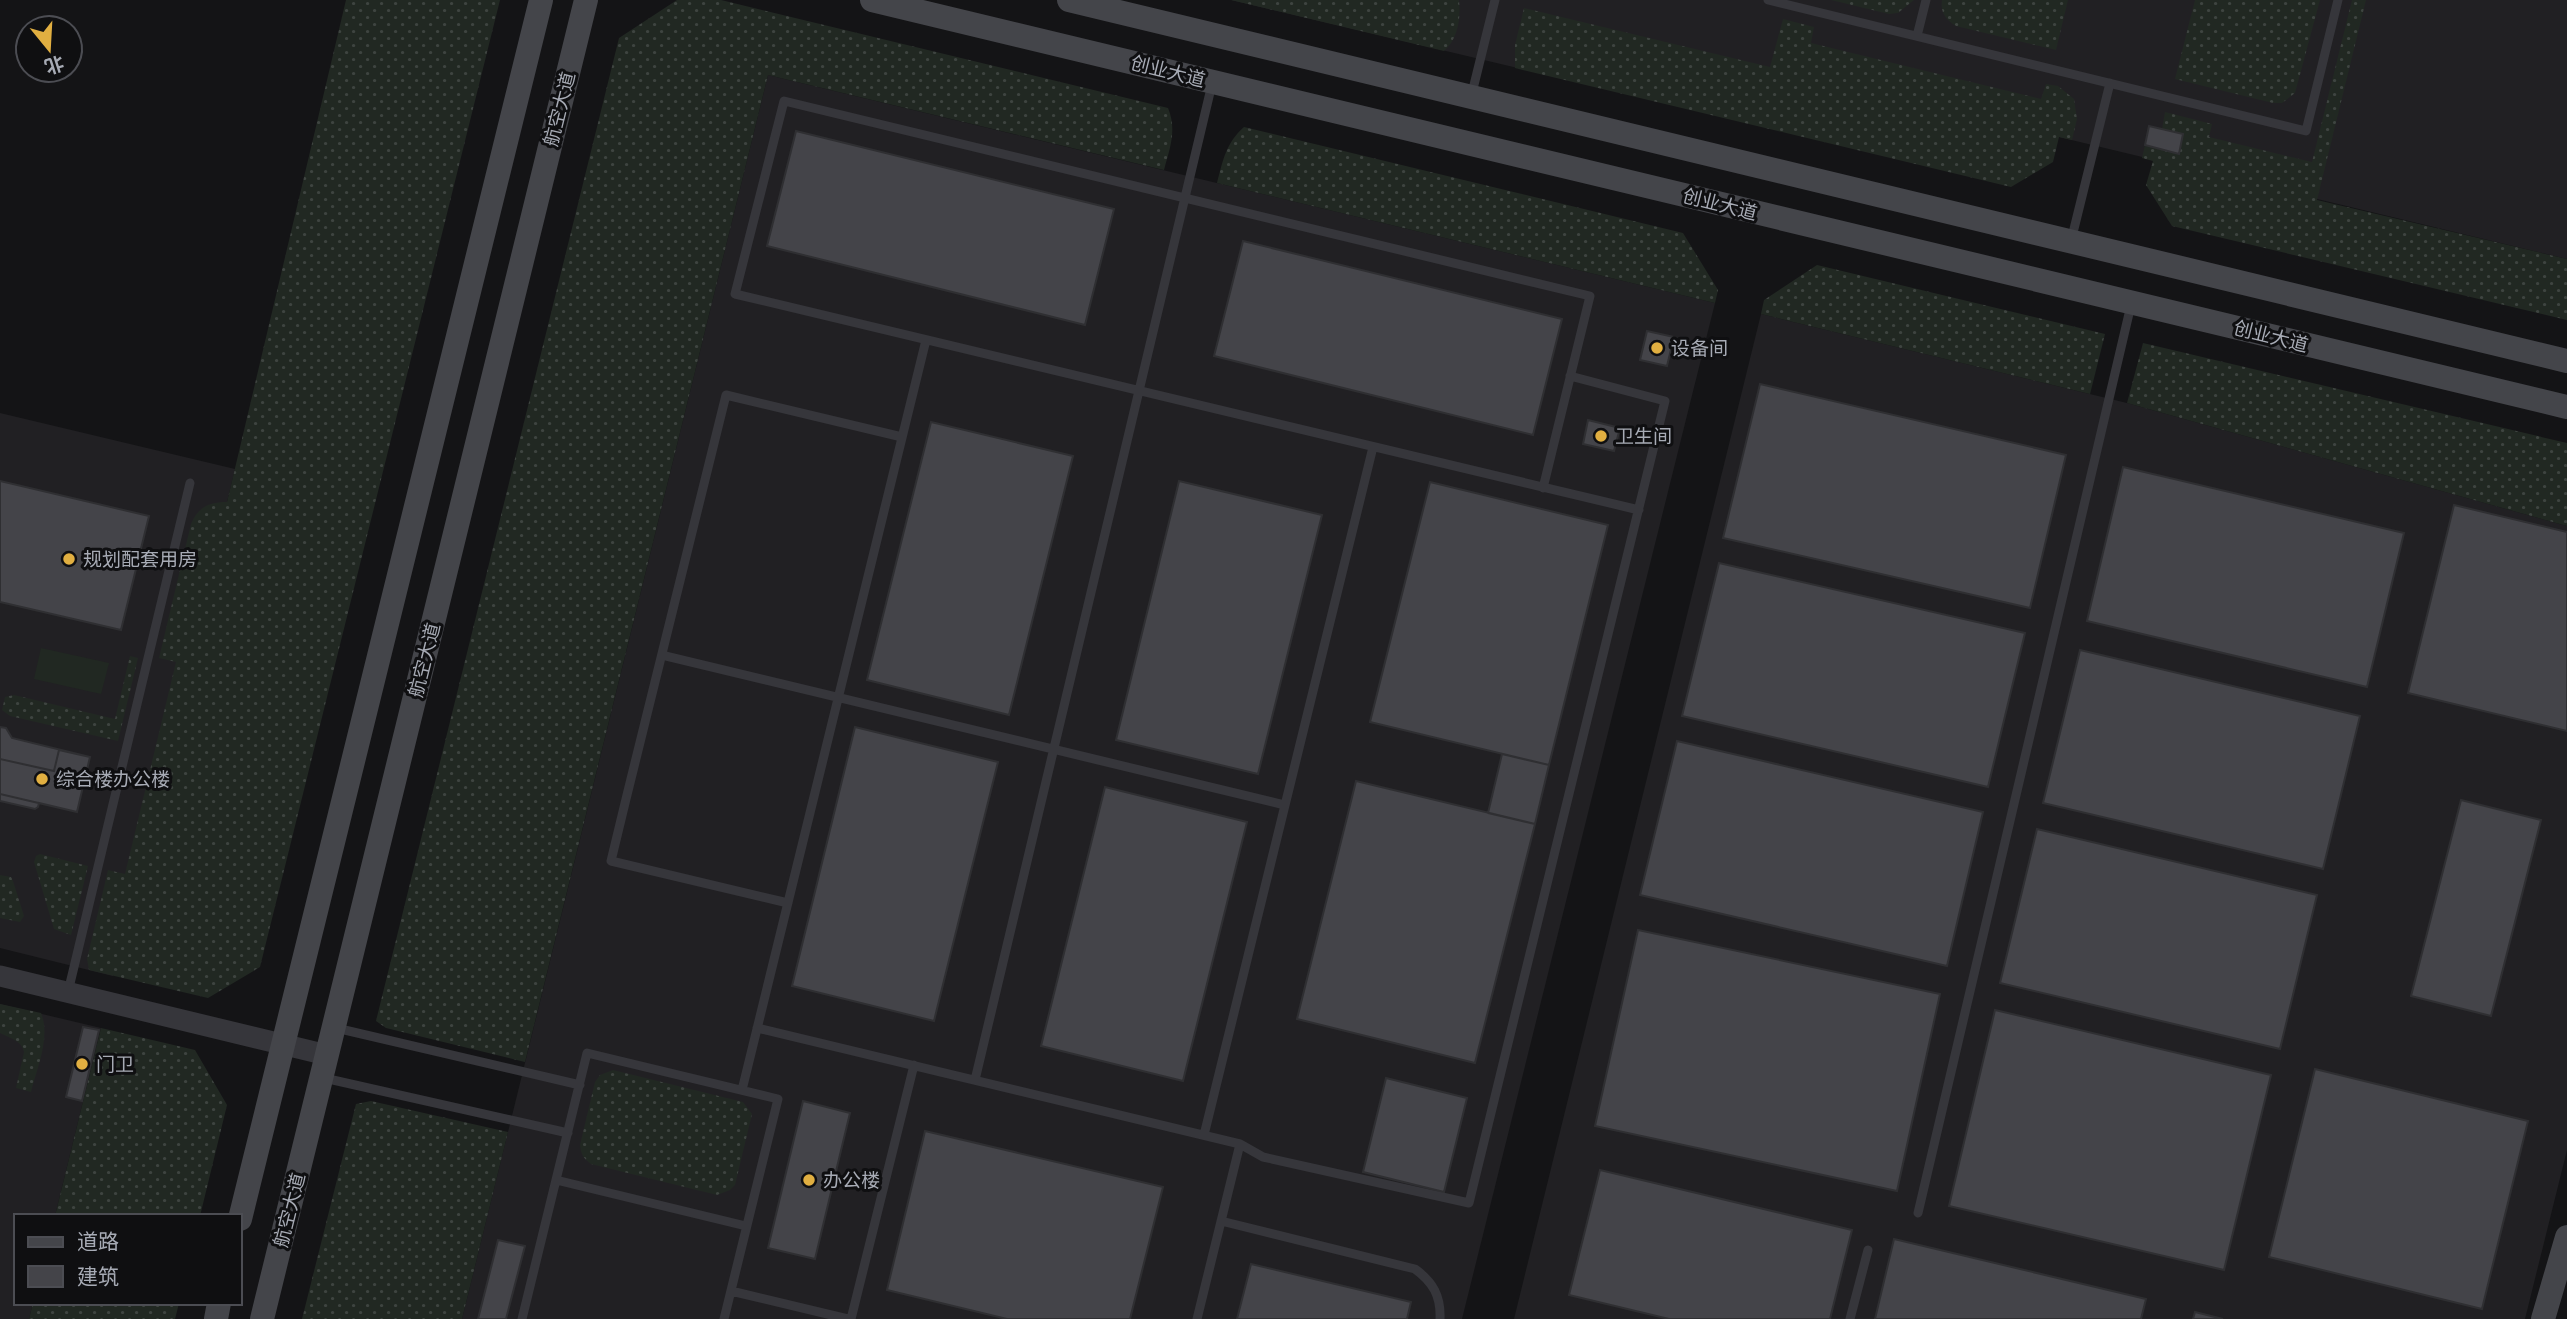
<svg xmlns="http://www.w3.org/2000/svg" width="2567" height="1319" viewBox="0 0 2567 1319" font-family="Roboto,'Noto Sans SC',sans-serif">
<defs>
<pattern id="grass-dots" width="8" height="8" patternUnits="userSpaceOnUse" patternTransform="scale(1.75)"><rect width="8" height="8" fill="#212822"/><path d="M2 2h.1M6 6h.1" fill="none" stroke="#3e4440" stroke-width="1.8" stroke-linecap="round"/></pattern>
</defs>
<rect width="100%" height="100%" fill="#141416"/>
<path fill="#212023" d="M1231,0h1336v259l-508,-122 -347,-23z
M768,75l947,228 -253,1016h-1000z
M1761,314l366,89 440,123v624l-42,169h-1011z
M0,413l235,56 -122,507 -113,-28z
M0,1004l101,24 -46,188h-39v87h17l-4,16h-29z"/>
<path fill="url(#grass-dots)" d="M346,0h154l-240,967 -52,31 -119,-28 -2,-11 21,-89 17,4 51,-212 -17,-4 32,-134c7,-17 18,-22 36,-22z
M677,0h44l447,108c9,22 2,40 -4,62l-396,-95 -243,987 -139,-34 -10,-7 243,-983z
M1231,0h228c2,18 -1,39 -15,51z
M1831,0h83l-16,13 -9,1z
M1942,0h126l-12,50 -100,-24c-10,-6 -16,-14 -14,-26z
M2195,0h125l-25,93 -13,10h-9l-98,-24z
M2352,0h14l-49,200 250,59v61l-395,-94 -26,-41 7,-24 -11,-3 3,-13 34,8 4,-18 -21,-6 3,-17 47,12 -3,13 103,25z
M1524,8l246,59 13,-48 31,8 -3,16 230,56 5,-15 12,2 16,13 3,20 -5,21 -13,-3 -6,25 -42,25 -496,-119v-23z
M1244,127l439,106 35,57 -3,13 -498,-120c6,-23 9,-40 27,-56z
M1817,265l288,69 -15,60 -329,-80 3,-14z
M2143,343l424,100v83l-440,-123z
M130,656l8,2 -20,83 -108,-25 -8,-6 3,-13 9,-2 101,24z
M40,854l48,12 -17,69 -17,-6 -20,-67 2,-6z
M0,875l11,2 2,4 11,35 -4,6 -20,-4z
M0,1004l41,9c10,24 -4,55 -10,79l-15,-4 8,-36c-2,-11 -14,-14 -24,-19z
M101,1028l94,22 32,55 -27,111h-145z
M613,1070l130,32 9,12 -17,71 -5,5 -13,5 -126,-31c-8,-6 -10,-10 -11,-19l15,-63 5,-7z
M371,1101l137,31 -46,187h-160l54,-215z
M33,1303h146l-4,16h-146z"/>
<path fill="#212822" d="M41,648l68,15 -8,31 -67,-15z"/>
<path fill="#444449" stroke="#2f2f32" stroke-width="2" d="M2149,126l34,8 -4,20 -34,-9z
M796,131l318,78 -29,116 -318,-79z
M1243,241l319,78 -29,116 -319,-79z
M1647,331l27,6 -7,29 -27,-6z
M1760,384l306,71 -36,153 -307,-70z
M1588,420l32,8 -6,23 -31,-7z
M931,422l142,34 -64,259 -142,-35z
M2123,467l281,66 -37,154 -280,-66z
M0,481l149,35 -28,114 -121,-28z
M1179,481l143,34 -64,259 -142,-34z
M1430,482l178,43 -59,240 -179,-43z
M2454,505l113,27v199l-159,-38z
M1719,563l306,70 -37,154 -306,-71z
M2080,650l280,66 -37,153 -280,-66z
M0,727l6,1 6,10 78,19 -13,55 -38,-9 -1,4 -3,2 -35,-8z
M855,727l143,35 -64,259 -142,-35z
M1677,741l306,71 -36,154 -307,-71z
M59,750l31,7 -13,55 -77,-18v-35l54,12z
M1502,754l47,11 -14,59 -47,-11z
M1356,781l179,43 -60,239 -178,-44z
M1105,787l142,35 -64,259 -142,-35z
M2461,800l80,20 -50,196 -80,-20z
M2037,829l280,66 -37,154 -280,-66z
M1638,930l302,64 -43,197 -302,-65z
M1995,1010l276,65 -47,195 -275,-64z
M83,1027l16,3 -17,71 -16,-4z
M2315,1069l213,52 -46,188 -213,-52z
M1386,1078l81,20 -23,94 -81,-20z
M803,1101l47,12 -35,146 -47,-11z
M925,1131l238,56 -33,132h-123l-120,-29z
M1600,1170l252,60 -22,89h-161l-100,-24z
M1894,1239l252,60 -5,20h-266z
M498,1240l27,6 -19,73h-28z
M1251,1264l160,38 -4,17h-170z
M2195,1312l28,7h-30z"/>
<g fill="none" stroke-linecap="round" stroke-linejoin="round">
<path stroke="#36363b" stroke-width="9" d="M1768,0l538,131 32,-131
M1917,36l9,-36
M1471,97l24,-97
M2071,241l39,-158
M1543,488l47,-192 -806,-195 -49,193c301,72 602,146 904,216
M662,655l623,150
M788,903l-177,-42 15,-62 100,-404 176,42
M68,992l122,-509
M336,1028l244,57
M757,1028l483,116 -43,175
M324,1078l244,55
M975,1080l237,-996
M742,1090l184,-750
M1204,1135l169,-688
M1240,1144l23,13 206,46 196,-802 -95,-25
M556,1180l190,46
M1918,1213l213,-908
M1221,1221l194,48c18,13 26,27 25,50
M731,1291l117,28
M522,1319l65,-266 191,46 -54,220
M851,1319l63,-254
M1850,1319l18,-69"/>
<path stroke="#36363b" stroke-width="21" d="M0,976l327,79"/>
<path stroke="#44454a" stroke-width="24" d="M872,0l1695,407
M1069,0l1498,361
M240,1219l301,-1219
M216,1319l3,-16
M262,1319l324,-1319
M2543,1319l24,-82"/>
</g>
<g fill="#e1af41" stroke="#0f0f11" stroke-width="2.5">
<circle cx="1657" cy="348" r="7"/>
<circle cx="1601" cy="436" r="7"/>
<circle cx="69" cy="559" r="7"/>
<circle cx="42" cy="779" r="7"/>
<circle cx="82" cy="1064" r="7"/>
<circle cx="809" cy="1180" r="7"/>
</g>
<g text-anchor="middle" stroke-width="6" stroke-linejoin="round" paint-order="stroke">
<g font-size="19" fill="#a7abb5" stroke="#0f0f11">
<text transform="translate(1168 71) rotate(14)" y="7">创业大道</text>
<text transform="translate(559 109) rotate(-76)" y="7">航空大道</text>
<text transform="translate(1720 204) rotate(14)" y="7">创业大道</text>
<text transform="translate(2271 336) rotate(14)" y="7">创业大道</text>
<text transform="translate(424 660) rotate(-76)" y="7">航空大道</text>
<text transform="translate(289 1210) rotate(-76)" y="7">航空大道</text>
</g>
<g font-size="19" fill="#a7abb5" stroke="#0f0f11" text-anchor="start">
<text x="1671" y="355">设备间</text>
<text x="1615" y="443">卫生间</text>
<text x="83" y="566">规划配套用房</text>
<text x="56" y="786">综合楼办公楼</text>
<text x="96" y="1071">门卫</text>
<text x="823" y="1187">办公楼</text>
</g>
</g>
<rect x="14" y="1214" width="228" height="91" fill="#0f0f11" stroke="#4c4d53" stroke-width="2"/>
<rect x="28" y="1237" width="35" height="10" fill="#44454a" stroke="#4c4d53" stroke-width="2"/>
<text x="77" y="1249" font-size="21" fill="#a7abb5">道路</text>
<rect x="28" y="1266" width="35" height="21" fill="#444449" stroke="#4c4d53" stroke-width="2"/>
<text x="77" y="1284" font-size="21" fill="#a7abb5">建筑</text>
<g transform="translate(49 49) rotate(162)"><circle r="33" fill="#0f0f11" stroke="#4c4d53" stroke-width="2"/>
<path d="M0-5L12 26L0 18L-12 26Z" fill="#e1af41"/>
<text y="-10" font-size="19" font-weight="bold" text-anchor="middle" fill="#a7abb5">北</text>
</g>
</svg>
